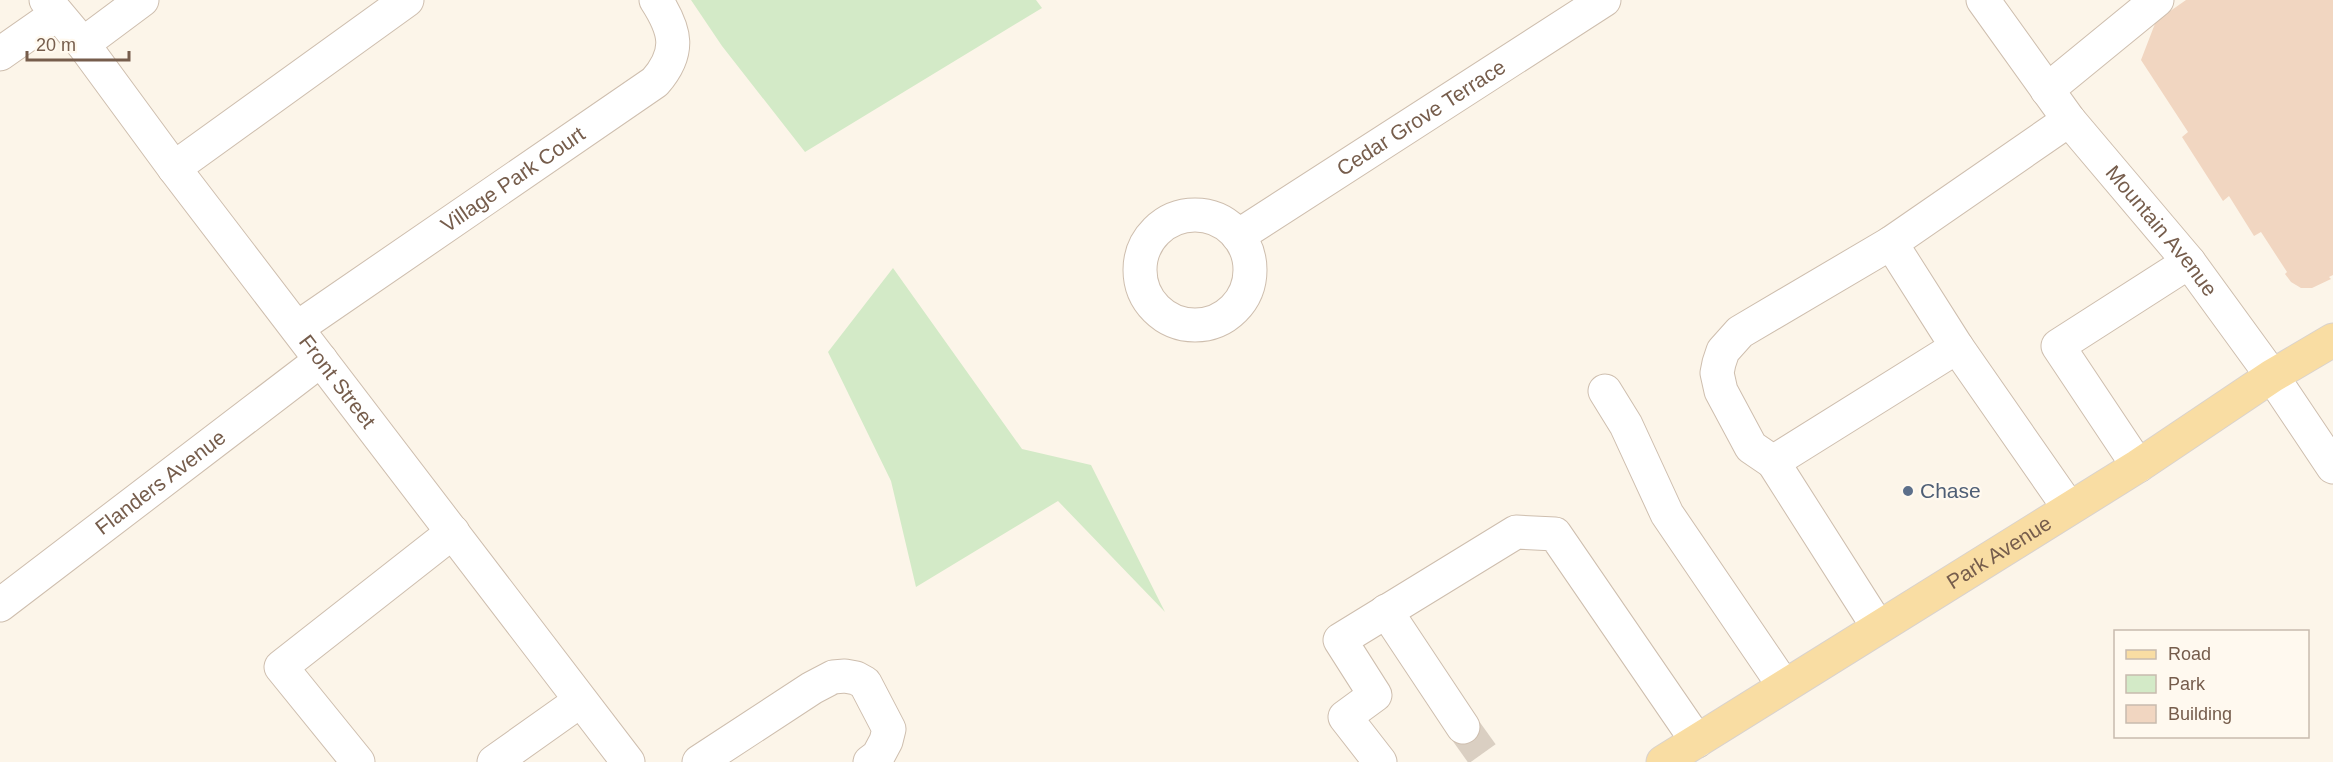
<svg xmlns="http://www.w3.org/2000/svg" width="2333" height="762" viewBox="0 0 2333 762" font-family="Helvetica,sans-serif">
<rect width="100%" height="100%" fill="#fcf5e9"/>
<path fill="#d3eac7" d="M691,0h345l6,8 -237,144 -83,-106z
M893,268l129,181 69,16 74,147 -107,-111 -142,86 -25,-106 -63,-129z"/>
<path fill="#f1d6c1" d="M2186,0h147v275l-4,2 2,2 -19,9h-11l-10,-6 -6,-8 2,-2 -26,-40 -7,4 -25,-40 -6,5 -41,-64 6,-5 -47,-72 15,-39z"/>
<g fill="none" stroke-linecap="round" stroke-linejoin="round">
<path stroke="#dacfc2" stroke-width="33" stroke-dasharray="33 16" stroke-linecap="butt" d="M1463,727l25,35"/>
<g stroke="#cebeae" stroke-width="35">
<g id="minor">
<path id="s1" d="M46,0l37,44 91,124 454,594"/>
<path id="s2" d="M1983,0l86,120 120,142 83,114 61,91"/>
<path d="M83,44l59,-44"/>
<path d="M0,54l57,-40"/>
<path d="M2047,90l110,-90"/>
<path d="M174,168l233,-168"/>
<circle cx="1195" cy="270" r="55"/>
<path id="s3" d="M1238,236l366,-236"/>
<path id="s4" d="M297,328l358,-246c26,-30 21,-51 1,-82"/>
<path d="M1957,347l112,161"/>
<path d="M1605,391l21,34 41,89 117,172"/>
<path d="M1773,462l-22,-15 -30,-56 -4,-18 2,-10 4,-12 17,-19 151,-89"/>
<path d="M2138,466l-80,-120 131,-84"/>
<path id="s5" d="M0,605l321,-245"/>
<path d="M1386,611l77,116"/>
<path d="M1878,627l-105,-165 184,-115 -66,-104 178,-123"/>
<path d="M358,762l-77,-95 172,-135"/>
<path d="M494,762l86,-61"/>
<path d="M699,762l113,-74 21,-11 12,-1 11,2 9,5 24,46 -3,12 -8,15 -8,6"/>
<path d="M1380,762l-35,-45 30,-22 -35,-55 176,-108 39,2 142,207"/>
</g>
</g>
<g stroke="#d9d2cd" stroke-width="35">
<g id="major">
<path id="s6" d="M1663,762l475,-296 134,-90 61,-36"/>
</g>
</g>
<use href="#minor" stroke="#fff" stroke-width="33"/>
<use href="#major" stroke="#f9dda3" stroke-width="33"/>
</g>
<circle fill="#5c6f8a" stroke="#fff9ef" stroke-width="2" cx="1908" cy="491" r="6"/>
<g text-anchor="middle" stroke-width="4.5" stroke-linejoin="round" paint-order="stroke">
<g font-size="21" fill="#765d4c" stroke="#fff9ef">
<text dy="7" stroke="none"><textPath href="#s3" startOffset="218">Cedar Grove Terrace</textPath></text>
<text dy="7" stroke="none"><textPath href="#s4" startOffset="262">Village Park Court</textPath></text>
<text dy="7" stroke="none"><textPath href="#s2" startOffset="292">Mountain Avenue</textPath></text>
<text dy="7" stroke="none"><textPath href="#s1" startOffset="480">Front Street</textPath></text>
<text dy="7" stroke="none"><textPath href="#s5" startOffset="202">Flanders Avenue</textPath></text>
<text dy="7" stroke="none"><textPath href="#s6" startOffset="396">Park Avenue</textPath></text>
</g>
<g font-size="21" fill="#4e5e75" stroke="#fff9ef" text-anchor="start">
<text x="1920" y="498">Chase</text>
</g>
</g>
<rect x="2114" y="630" width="195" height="108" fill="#fff9ef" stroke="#c8bbae" stroke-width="1.5"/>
<rect x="2126" y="650" width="30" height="9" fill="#f9dda3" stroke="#c8bbae" stroke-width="1.5"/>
<text x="2168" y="660" font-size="18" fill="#765d4c">Road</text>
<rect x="2126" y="675" width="30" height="18" fill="#d3eac7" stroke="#c8bbae" stroke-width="1.5"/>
<text x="2168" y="690" font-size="18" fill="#765d4c">Park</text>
<rect x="2126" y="705" width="30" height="18" fill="#f1d6c1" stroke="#c8bbae" stroke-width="1.5"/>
<text x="2168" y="720" font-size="18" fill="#765d4c">Building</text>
<path d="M27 51v9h102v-9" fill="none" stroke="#765d4c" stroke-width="3"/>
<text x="36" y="51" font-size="18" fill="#765d4c" stroke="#fff9ef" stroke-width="4.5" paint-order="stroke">20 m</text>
</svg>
